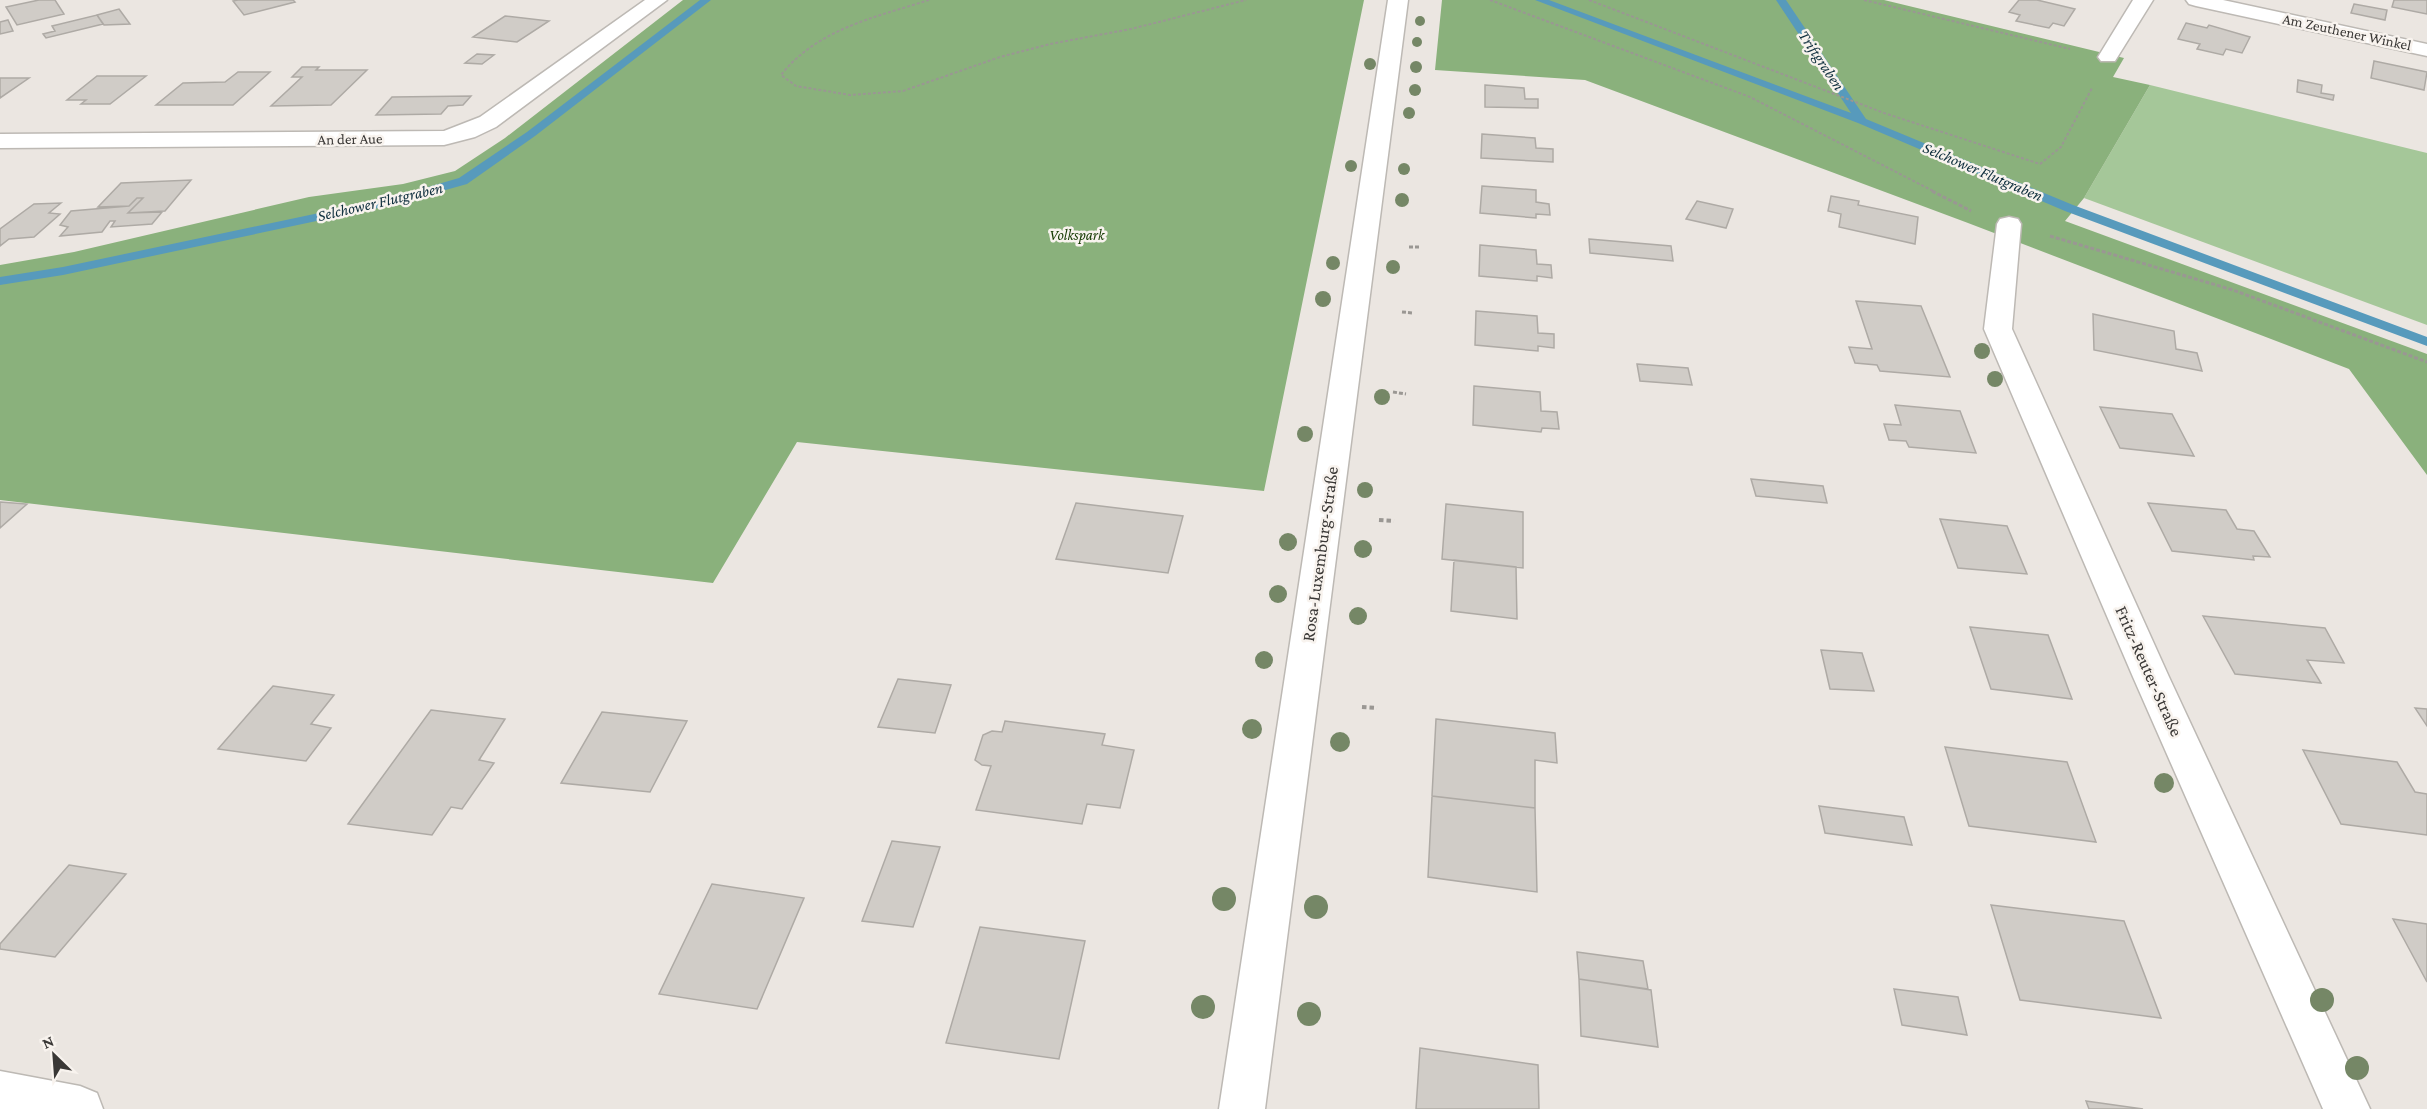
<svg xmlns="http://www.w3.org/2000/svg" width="2427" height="1109" viewBox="0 0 2427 1109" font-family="'Crimson Pro',serif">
<rect width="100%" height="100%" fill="#ebe6e1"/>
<path fill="#a5c799" d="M2150,85l277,68v172l-343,-127z"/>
<path fill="#8ab17c" d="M683,0h681l-100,491 -467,-49 -84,141 -713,-83v-235l74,-13 235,-55 94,-13 52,-13 50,-33z
M1442,0h442l240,58 -11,19 37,8 -66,113 -19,23 362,133v121l-78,-106 -381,-146 -383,-143 -150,-10z"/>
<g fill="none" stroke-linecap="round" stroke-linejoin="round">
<path fill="#579abc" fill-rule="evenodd" d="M700,0h11l-176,136 -68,48 -75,21 -329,70 -63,10v-8l63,-10 327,-69 69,-20 68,-46z
M1535,0h14l302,113 -75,-113h10l80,119 207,86 354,132v9l-362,-135 -207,-88z"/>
</g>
<path fill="#d0ccc7" stroke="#aeaaa5" stroke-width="1.5" d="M39,0h16l9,14 -47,11 -11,-18z
M238,0h55l2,2 -51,13 -11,-14z
M2019,0h18l38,9 -11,17 -11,-3 -4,5 -33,-7 4,-6 -11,-3z
M2394,0h33v14l-35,-7z
M2354,4l33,6 -2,10 -34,-7z
M119,9l11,15 -26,1 -7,-10z
M97,15l6,9 -57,14 -3,-4 12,-3 -3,-5z
M505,16l44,5 -32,21 -44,-5z
M8,20l5,11 -13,3v-12z
M2186,23l21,5 2,-3 41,12 -8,16 -16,-4 -3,6 -26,-6 3,-5 -22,-5z
M477,54l17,1 -12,9 -17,-1z
M2374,61l53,11 -3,18 -53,-12z
M302,67h17l-3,3h51l-36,35 -60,1 31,-29h-10z
M238,72h32l-37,33h-77l27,-22 42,-1z
M97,76h49l-36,28h-29l5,-4h-19z
M0,78h29l-29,20z
M2298,80l24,5 -1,8 13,2 -1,5 -36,-8z
M1485,85l39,3 1,11h13v9l-53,-1z
M471,96l-8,9 -15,1 -7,8 -65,1 16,-18z
M1482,134l53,4 1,10 17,1v13l-72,-4z
M191,180l-26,31 -37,2 15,-15h-6l-8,8 -31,1 23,-24z
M1482,186l54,4v12l13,2 1,11 -14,-1v4l-56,-5z
M1831,196l28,5 -1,4 60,12 -3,27 -76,-17 2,-13 -13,-3z
M137,198h6l-15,15 34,-1 -10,12 -41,3 4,-6h-5l-8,11 -42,4 8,-9 -8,-2 11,-14 58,-5z
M1697,201l36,8 -7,19 -40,-9z
M61,203l-12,10 11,1 -26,23 -25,2 -9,7v-17l34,-25z
M1589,239l82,7 2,15 -83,-8z
M1480,245l56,5 1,14 14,1 1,13 -15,-2v5l-58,-5z
M1856,301l65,5 29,71 -70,-6 -3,-6 -22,-2 -6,-16 23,2z
M1476,311l61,5 1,17 16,1v14l-16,-2v5l-63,-6z
M2093,314l81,17 2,18 21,4 5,18 -108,-21z
M1637,364l51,4 4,17 -52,-4z
M1474,386l66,6 1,19 16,1 2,17 -17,-1 -1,4 -68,-7z
M1895,405l65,6 16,42 -67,-6 -3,-6 -17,-1 -5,-16 17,1z
M2100,407l72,7 22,42 -74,-8z
M1751,479l72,7 4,17 -71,-7z
M0,502l27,2 -27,24z
M1076,503l107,13 -15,57 -112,-14z
M2148,503l78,7 11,19 17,2 16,26 -17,-1 1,4 -82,-9z
M1446,504l77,8v56l-81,-9z
M1940,519l67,7 20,48 -69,-6z
M1454,560l62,7 1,52 -66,-8z
M2203,616l122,12 19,35 -37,-3 14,23 -86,-9z
M1970,627l78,8 24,64 -81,-10z
M1821,650l41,3 12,38 -44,-2z
M898,679l53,6 -16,48 -57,-6z
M273,686l61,9 -23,29 20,4 -25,33 -88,-12z
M2415,708l12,1v17z
M431,710l74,9 -26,41 15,3 -32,46 -11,-2 -19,28 -84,-11z
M602,712l85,9 -37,71 -89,-9z
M1436,719l119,14 2,30 -22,-3v48l-103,-12z
M1005,721l100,13 -3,11 32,5 -14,58 -33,-4 -5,20 -106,-14 15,-44 -9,-1 -7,-5 8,-25 9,-4 10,1z
M1945,747l122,15 29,80 -127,-16z
M2303,750l94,12 18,30 12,2v41l-86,-11z
M1432,796l103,12 2,84 -109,-15z
M1819,806l85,11 8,28 -87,-12z
M892,841l48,6 -27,80 -51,-6z
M69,865l57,9 -71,83 -55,-8v-5z
M712,884l92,14 -47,111 -98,-15z
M1991,905l133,16 37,97 -141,-18z
M2393,919l34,5v58z
M980,927l105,14 -26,118 -113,-16z
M1577,952l66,9 5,28 -69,-10z
M1579,979l72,11 7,57 -77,-11z
M1894,989l64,8 9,38 -65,-10z
M1420,1048l118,17 1,44h-123z
M2086,1101l57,8h-54z"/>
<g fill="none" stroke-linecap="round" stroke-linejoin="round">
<g stroke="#bdb9b4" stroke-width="3">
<path id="minor" d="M645,0h22l-171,127 -21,10 -31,8 -444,3v-14l444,-3 36,-14z
M1388,0h20l-143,1109h-46z
M2133,0h20l-38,61h-14l-3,-4z
M2186,0h37l204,44v12l-231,-50 -7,-2z
M2009,217l9,2 3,5 -9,105 157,348 201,432h-47l-190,-432 -149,-348 13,-105 3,-5z
M0,1071l80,15 17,7 6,16h-103z"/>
</g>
<path stroke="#9a9793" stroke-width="2" stroke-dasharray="3 2" stroke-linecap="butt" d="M929,0c-53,17 -112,29 -148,75l15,11 54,9 53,-4 97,-34 50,-13 81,-15 115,-29
M1490,0l260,97 185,95
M1589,0l295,113 156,51 21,-17 31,-59
M1864,0l206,49"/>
<path stroke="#9a9793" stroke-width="3" stroke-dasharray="4 2" stroke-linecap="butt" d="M1932,191l39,20
M2050,236l183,54 194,72
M1409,247h10
M1402,312l11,1
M1393,392l13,2"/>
<path stroke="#9a9793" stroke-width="4" stroke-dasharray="4.5 3" stroke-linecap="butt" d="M1379,520l15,1
M1362,707l15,1"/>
<use href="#minor" fill="#fff" fill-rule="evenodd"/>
</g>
<g fill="#758766">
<circle cx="1420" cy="21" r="5"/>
<circle cx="1417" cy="42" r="5"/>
<circle cx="1370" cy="64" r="6"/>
<circle cx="1416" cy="67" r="6"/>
<circle cx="1415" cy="90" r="6"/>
<circle cx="1409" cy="113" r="6"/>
<circle cx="1351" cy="166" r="6"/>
<circle cx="1404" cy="169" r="6"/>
<circle cx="1402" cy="200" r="7"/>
<circle cx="1333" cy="263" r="7"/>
<circle cx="1393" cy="267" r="7"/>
<circle cx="1323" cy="299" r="8"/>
<circle cx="1982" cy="351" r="8"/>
<circle cx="1995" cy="379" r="8"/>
<circle cx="1382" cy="397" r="8"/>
<circle cx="1305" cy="434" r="8"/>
<circle cx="1365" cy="490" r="8"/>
<circle cx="1288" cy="542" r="9"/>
<circle cx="1363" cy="549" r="9"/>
<circle cx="1278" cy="594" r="9"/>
<circle cx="1358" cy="616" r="9"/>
<circle cx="1264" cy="660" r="9"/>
<circle cx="1252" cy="729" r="10"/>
<circle cx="1340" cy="742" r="10"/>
<circle cx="2164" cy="783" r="10"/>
<circle cx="1224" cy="899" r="12"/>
<circle cx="1316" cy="907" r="12"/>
<circle cx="2322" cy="1000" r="12"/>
<circle cx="1203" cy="1007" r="12"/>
<circle cx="1309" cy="1014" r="12"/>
<circle cx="2357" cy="1068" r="12"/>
</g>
<g text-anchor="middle" stroke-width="5" stroke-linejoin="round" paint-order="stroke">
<g font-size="15" fill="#3a3836" stroke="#f8f3ee">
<text transform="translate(2347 32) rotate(12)" y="5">Am Zeuthener Winkel</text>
<text transform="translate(350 139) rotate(-1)" y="5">An der Aue</text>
</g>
<g font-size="15" font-style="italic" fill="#143901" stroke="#f8f3ee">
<text x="1077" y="240">Volkspark</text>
</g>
<g font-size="16" font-style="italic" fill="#0e2e3d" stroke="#f8f3ee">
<text transform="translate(1822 60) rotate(56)" y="6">Triftgraben</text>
<text transform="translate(1983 171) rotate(23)" y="6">Selchower Flutgraben</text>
<text transform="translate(380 201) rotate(-13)" y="6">Selchower Flutgraben</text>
</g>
<g font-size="18" fill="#3a3836" stroke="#f8f3ee">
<text transform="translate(1320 554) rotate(-82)" y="6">Rosa-Luxemburg-Straße</text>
<text transform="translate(2149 671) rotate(66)" y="6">Fritz-Reuter-Straße</text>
</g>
</g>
<g transform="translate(54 1055) rotate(335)" stroke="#f8f3ee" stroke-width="4.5" paint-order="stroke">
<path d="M0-4.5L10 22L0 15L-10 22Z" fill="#3a3836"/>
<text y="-9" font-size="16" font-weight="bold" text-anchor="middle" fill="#3a3836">N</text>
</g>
</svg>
